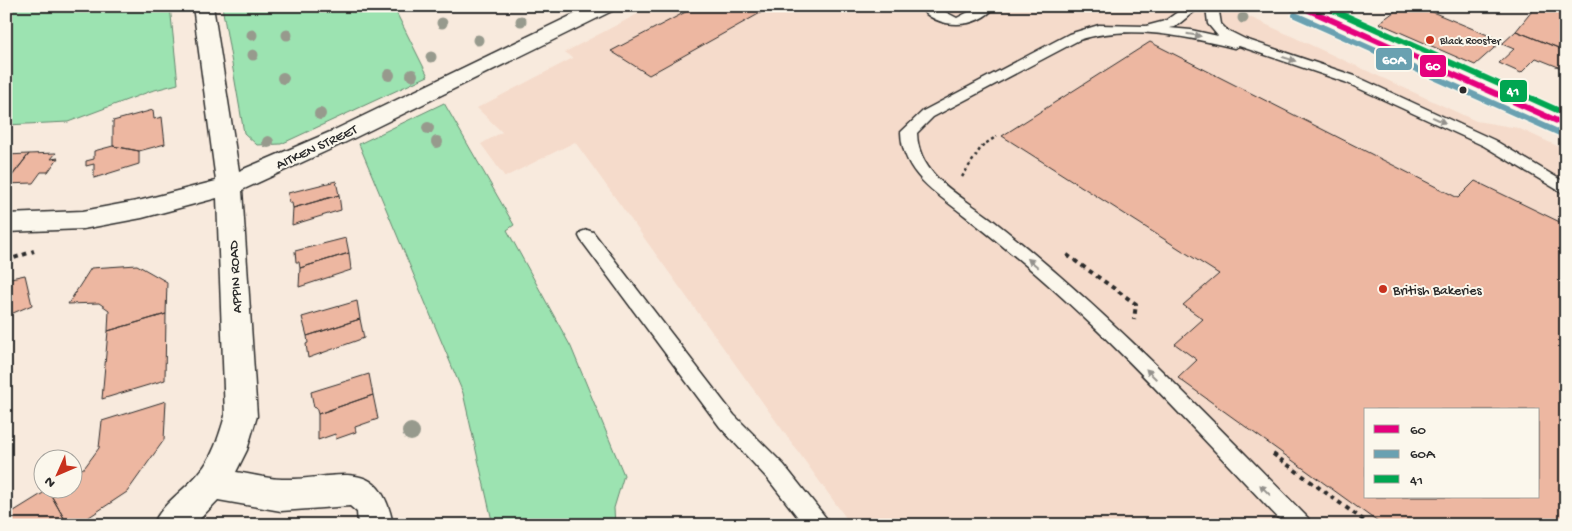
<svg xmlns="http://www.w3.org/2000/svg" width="1572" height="531" viewBox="0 0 1572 531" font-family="'Gochi Hand',sans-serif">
<rect width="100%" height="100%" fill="#f8eadd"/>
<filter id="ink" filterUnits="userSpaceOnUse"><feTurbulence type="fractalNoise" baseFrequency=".02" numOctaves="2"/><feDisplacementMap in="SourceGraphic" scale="10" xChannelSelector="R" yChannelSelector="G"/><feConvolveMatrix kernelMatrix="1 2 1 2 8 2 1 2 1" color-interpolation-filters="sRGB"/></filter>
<g filter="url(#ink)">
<path fill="#f5dbcb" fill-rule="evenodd" d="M653,6h573l250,115 42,7 48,22v375h-715l-276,-383 -70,35 -24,-33 21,-12 -25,-24 96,-50 -8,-6zM1366,410h172v87h-172z"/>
<path fill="#9ce3b1" stroke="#64876e" d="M6,6h164l8,78 -27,7 -83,31 -62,3z
M222,6h171l35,70 -147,68 -24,1 -13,-12z
M444,103l70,122 -7,5 64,117 53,128 -10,33 1,17h-122l-30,-132 -104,-249z"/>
<path fill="#edb7a1" stroke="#2b2b2b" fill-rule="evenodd" d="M697,6h76l-124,69 -38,-24z
M1402,6h16l84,35 -27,24 -96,-42z
M1536,6h30v45l-50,-20z
M1516,31l50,20v19l-30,-12 -15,15 -22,-10 15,-14 -12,-5z
M1150,42l308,156 17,-17 91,44v300h-184l-204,-147 19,-18 -22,-16 28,-25 -20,-14 36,-31 -217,-138zM1366,410h172v87h-172z
M153,110l1,9 8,-2 3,27 -26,7 -26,-5v-25z
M113,146l26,5v13l-45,14v-14l-8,2v-5l8,-2v-8z
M56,153l-5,6 7,-1 -10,14h-7l-8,11 -27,1 23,-30z
M29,154l-23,29v-28z
M336,181l3,14 -46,13 -1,-5h-3l-1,-10z
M339,195l2,15 -49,15 1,-17z
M346,238l3,15 -49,15 -1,-6h-3l-1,-11z
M349,253l2,17 -52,17 1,-19z
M137,265l30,17 -1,32 -58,17 1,-21 -10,-7 -31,1 23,-36z
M25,275l7,30 -26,11v-37z
M357,301l3,18 -53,17 -5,-19z
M166,314l-1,66 -63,19 6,-68z
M360,319l4,19 -56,20 -2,-14 2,-1 -1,-7z
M369,374l4,21 -55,19 -2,-7 -2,1 -3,-16z
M373,395l5,24 -23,8 1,5 -20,7 -1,-5 -17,6v-26z
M166,401l-2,39 -37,52 -50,33h-9l-20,-35 24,-2v-13l13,-8 14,-19 3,-27z
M48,490l20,35h-62v-9z"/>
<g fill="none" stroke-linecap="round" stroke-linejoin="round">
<g stroke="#2b2b2b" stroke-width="3">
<path id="lane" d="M918,6h16l23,12 23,-12h16c-20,24 -58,24 -78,0z
M1186,6h15l-26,21 -6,1 22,2 27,6 -10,-12 -2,-18h12l3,18 6,6 18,9 110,37 139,64 72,43v12l-82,-49 -139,-64 -106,-36 -5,2c-49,-12 -106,-24 -155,-8l-146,77 -16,16c1,43 43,62 73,85 115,90 215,196 318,300l3,7h-26c-90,-94 -178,-194 -280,-277 -13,-11 -27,-22 -41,-33 -29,-23 -62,-42 -63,-83l22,-21 146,-77 30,-9 47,1 19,-5z
M587,230l6,2 141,183 50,50 42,53 3,7h-25l-36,-46 -48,-52 -139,-187 -2,-4 2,-4z"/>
</g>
<g stroke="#2b2b2b" stroke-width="3">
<path id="street" d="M193,6h20l26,165 91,-39 261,-126h26l-3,4 -268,132 -104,48 15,226 -10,34 -11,22c15,2 31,7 46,7 52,2 98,-27 111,46h-35l-1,-13 -7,-6 -69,5 -63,-11 -24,25h-41c9,-22 31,-34 46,-52 14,-16 20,-37 26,-57l-8,-218 -75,20 -59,11 -77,3v-18l77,-3 59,-11 74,-19z"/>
</g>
<g stroke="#2b2b2b" stroke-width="3">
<path id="secondary" d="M1289,6h27l250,110v16l-274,-122z"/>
</g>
<path stroke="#2b2b2b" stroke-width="2.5" stroke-dasharray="3 3" stroke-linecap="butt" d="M962,177l20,-31 15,-10"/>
<path stroke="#2b2b2b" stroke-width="4" stroke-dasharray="4.5 4.5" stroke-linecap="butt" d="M1067,255l69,49 -2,16
M6,261l28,-10
M1273,454l97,71"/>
<use href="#lane" fill="#fbf7ec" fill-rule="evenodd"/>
<use href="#street" fill="#fbf7ec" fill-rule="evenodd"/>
<use href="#secondary" fill="#fbf7ec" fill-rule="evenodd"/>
<g stroke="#fbf7ec" stroke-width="9">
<path id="bus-1" d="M1300,6l266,119"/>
</g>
<g stroke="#fbf7ec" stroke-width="9">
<path id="bus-2" d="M1295,15l267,119"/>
</g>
<g stroke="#fbf7ec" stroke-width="9">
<path id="bus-3" d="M1324,6l242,108"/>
</g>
<use href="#bus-1" stroke="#e5007d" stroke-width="6"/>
<use href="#bus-2" stroke="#6aa1b1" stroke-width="6"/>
<use href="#bus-3" stroke="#00a651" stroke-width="6"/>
</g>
<g fill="#979a8d">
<circle cx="1243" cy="18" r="5.5"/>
<circle cx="521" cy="21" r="5.5"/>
<circle cx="442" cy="23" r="5.5"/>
<circle cx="252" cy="35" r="5.5"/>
<circle cx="287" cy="35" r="5.5"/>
<circle cx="478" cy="40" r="5.5"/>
<circle cx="253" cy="55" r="5.5"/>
<circle cx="431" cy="57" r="5.5"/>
<circle cx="389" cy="75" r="6"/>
<circle cx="412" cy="75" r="6"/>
<circle cx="283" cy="78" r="6"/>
<circle cx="320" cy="114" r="6"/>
<circle cx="428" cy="128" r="6"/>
<circle cx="268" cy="142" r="6"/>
<circle cx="437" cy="142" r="6"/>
<circle cx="411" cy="432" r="9"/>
</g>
<defs><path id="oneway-solid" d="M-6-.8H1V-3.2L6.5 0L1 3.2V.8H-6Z" transform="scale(1.25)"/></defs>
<g fill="#93918c">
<use href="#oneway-solid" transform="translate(1194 35) rotate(10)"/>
<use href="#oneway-solid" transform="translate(1289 59) rotate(18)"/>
<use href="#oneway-solid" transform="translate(1439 120) rotate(25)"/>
<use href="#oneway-solid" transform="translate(1033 263) rotate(-140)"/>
<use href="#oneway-solid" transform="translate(1151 374) rotate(-135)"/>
<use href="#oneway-solid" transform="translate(1265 490) rotate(-135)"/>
</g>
</g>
<g fill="#c8321e" stroke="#fbf7ec" stroke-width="2">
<circle cx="1430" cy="40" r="5"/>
<circle cx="1383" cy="289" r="5"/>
</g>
<circle fill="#2b2b2b" stroke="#fbf7ec" stroke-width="2" cx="1463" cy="90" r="4.5"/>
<g text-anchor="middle" stroke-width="4" stroke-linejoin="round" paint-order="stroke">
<g font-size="11" fill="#2b2b2b" stroke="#fbf7ec" text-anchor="start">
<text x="1440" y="44">Black Rooster</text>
</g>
<g font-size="14" fill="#2b2b2b" stroke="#fbf7ec">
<text transform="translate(316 146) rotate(-25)" y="5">AITKEN STREET</text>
<text transform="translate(234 277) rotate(-93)" y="5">APPIN ROAD</text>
</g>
<g font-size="14" fill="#2b2b2b" stroke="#fbf7ec" text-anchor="start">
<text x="1393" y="294">British Bakeries</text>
</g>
</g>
<g stroke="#fbf7ec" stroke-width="2">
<rect x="1375" y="47" width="38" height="24" rx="5" fill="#6aa1b1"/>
<rect x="1419" y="54" width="28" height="24" rx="5" fill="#e5007d"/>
<rect x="1499" y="79" width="29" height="24" rx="5" fill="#00a651"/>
</g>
<g font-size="14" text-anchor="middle" font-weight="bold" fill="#fff">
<text x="1394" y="64">60A</text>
<text x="1433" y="70">60</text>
<text x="1513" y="95">41</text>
</g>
<rect width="1572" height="531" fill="none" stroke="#fbf7ec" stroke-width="25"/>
<rect x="12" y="12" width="1547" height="506" fill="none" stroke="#2b2b2b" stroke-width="2" filter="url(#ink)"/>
<rect x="1364" y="408" width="175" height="90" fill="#fbf7ec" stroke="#a8a59f"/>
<rect x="1374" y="425" width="25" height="8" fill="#e5007d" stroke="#a8a59f"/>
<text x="1410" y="434" font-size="15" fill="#2b2b2b">60</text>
<rect x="1374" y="450" width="25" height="8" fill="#6aa1b1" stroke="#a8a59f"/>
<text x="1410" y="458" font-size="15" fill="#2b2b2b">60A</text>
<rect x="1374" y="475" width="25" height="8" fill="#00a651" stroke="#a8a59f"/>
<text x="1410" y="484" font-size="15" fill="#2b2b2b">41</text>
<g transform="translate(58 474) rotate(225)"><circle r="24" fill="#fbf7ec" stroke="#a8a59f"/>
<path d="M0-4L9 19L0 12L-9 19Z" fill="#c8321e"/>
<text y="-8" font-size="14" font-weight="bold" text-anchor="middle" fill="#2b2b2b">N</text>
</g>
</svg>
